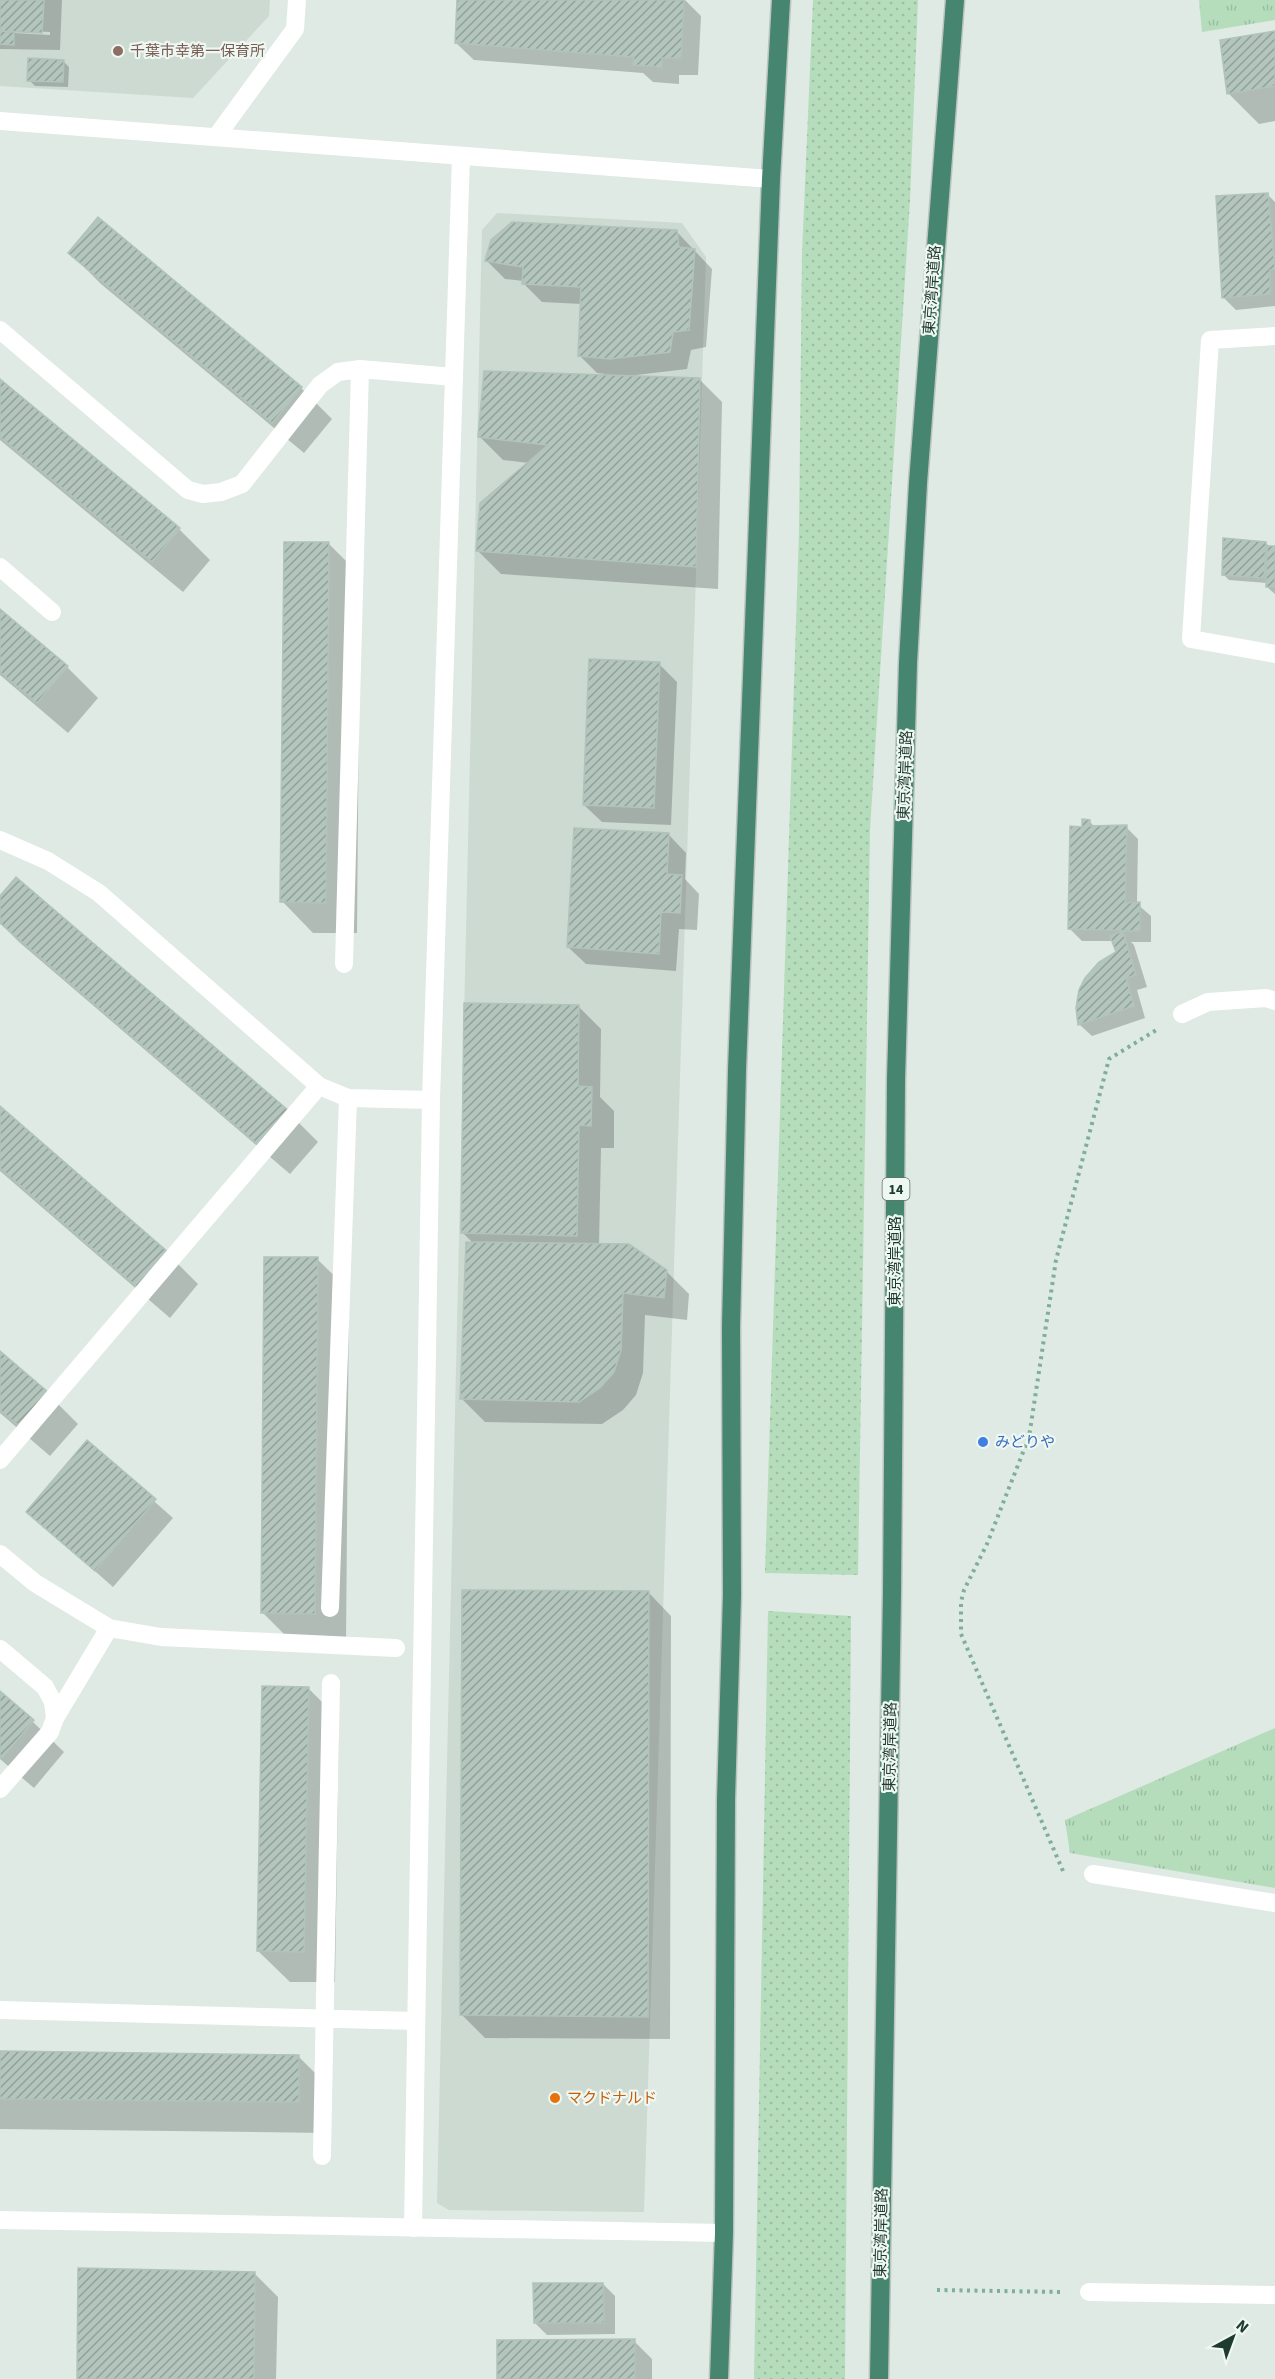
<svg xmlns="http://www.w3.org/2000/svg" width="1275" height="2379" viewBox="0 0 1275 2379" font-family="'Source Sans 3','Noto Sans JP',sans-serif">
<defs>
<pattern id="grass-dots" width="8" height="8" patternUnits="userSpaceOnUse" patternTransform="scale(1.5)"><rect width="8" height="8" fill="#b5ddbc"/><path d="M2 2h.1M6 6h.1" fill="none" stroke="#9bbea2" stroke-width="1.8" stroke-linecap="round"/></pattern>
<pattern id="park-tufts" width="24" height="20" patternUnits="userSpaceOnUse" patternTransform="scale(1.5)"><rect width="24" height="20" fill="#b5ddbc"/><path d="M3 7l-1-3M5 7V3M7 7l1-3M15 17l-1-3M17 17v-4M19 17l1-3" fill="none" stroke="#9bbea2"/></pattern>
<pattern id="building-hatch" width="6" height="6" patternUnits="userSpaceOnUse" patternTransform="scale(1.5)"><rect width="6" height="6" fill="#b3c5bc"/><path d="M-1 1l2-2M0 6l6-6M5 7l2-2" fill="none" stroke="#91a199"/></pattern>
</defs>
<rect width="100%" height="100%" fill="#deeae3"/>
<path fill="#ccdad2" d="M0,0h270l-1,16 -76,82 -193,-12z
M497,213l185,10 24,34 -62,1955 -195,-2 -12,-7 45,-1973z"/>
<path fill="url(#grass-dots)" d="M813,0h105l-8,200 -40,630 -12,745 -93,-2 34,-1042 3,-278z
M768,1611l83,5 -6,763h-91z"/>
<path fill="url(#park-tufts)" d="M1199,0h76v20l-73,12z
M1275,1728v160l-205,-35 -5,-33z"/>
<path fill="#0003" fill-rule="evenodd" d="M0,0h62l-2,50 -60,-1zM11,30l39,2v3l-36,-2z
M458,0h227l16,16 -3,59h-19v9l-26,-2 -10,-9 -169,-13 -18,-17z
M1275,33v88l-16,3 -31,-31z
M63,61l6,6 -1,20 -33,-1 -6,-6z
M1267,194l8,8v104l-39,4 -12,-12z
M98,219l203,169 31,31 -28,34 -203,-169 -31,-31z
M677,232l35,37 -6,78 -15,3 -4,19 -51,6v2l63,2 23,23 -4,187 -217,-15 -23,-23 51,-88 -26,-3 -23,-23 125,-61v-2l-8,-1 -18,-18 3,-51 -40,-2 -18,-18v-3l-19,-2 -18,-18z
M0,381l179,148 31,31 -27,32 -183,-152z
M1266,543l5,5h4v46l-8,-7v-4l-38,-3 -5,-5z
M329,544l31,31 -3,358h-44l-31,-32z
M0,611l67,56 31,31 -30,35 -68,-58z
M659,664l18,18 -6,143 -69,-3 -18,-17z
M1089,821l6,6h31l12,12 -1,65 14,12v26h-20l3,3 13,42 -10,3 8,28 -53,18 -12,-11 -2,-28 40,-45 -4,-11h-32l-12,-12 14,-101z
M669,835l17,18 -1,26 14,15 -2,36 -18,-1 -3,42 -90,-7 -18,-17z
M0,898l287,213 31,31 -28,32 -271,-232 -19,-19z
M579,1007l22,22 -1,68 14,14v37h-13l-2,97 67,26 23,23 -2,26 -42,-5 -2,58 -7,22 -13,15 -21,14 -117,-2 -23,-23 11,-156 -10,-10z
M0,1108l167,145 31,31 -28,34 -170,-147z
M317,1259l32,31 -3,354h-52l-31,-31z
M0,1353l47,40 31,31 -28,32 -50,-43z
M87,1442l86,76 -60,69 -85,-75z
M649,1593l22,23 -1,423 -185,-1 -23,-23z
M308,1688l31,31 -4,263h-45l-32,-31z
M0,1693l33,29 31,30 -30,36 -34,-29z
M0,2053l299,4 31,31 -1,45 -329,-4z
M255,2274l23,23 -2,82h-198z
M603,2284l12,12v38l-68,1 -12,-12z
M634,2341l18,18v20h-154z"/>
<path fill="url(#building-hatch)" stroke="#b0c4ba" stroke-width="1.5" d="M0,0h44l-2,33 -42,-2z
M457,0h227l-3,58h-19v9l-29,-2 1,-8 -179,-14z
M0,31l14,1v13l-14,-1z
M1275,31v55l-48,8 -7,-54z
M28,58l36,2 -1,22 -36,-1z
M1268,193l7,76 -5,1v24l-48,4 -6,-102z
M98,217l204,170 -30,36 -204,-170z
M512,222l165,8 2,17 16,2 -6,81 -16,2 -3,20 -60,7 -32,-3 3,-69 -59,-3 1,-17 -38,-6 6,-21z
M484,371l216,7 -4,189 -220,-16 4,-48 68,-58 -70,-8z
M0,379l180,149 -28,34 -152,-125z
M1223,538l43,4 -2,36 -42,-3z
M284,542h45l-3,361 -46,-1z
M1267,546h8v41h-9z
M0,609l68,57 -31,37 -37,-31z
M589,659l71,3 -6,146 -71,-3z
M1082,819l8,1v6l37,-1 -2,78 15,-1v29l-72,-2 2,-103 12,1z
M574,828l95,5 -2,41 15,1 -2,38 -19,-1 -2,42 -92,-7z
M16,877l272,233 -30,35 -258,-222v-27z
M1123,931l13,44 -10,3 8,28 -56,19 -2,-17 3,-18 6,-12 14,-16 17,-10 -6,-16z
M464,1003l115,2 -1,81 14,1 -1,39 -12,-1 -2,111 -116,-3z
M0,1106l168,146 -30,36 -138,-120z
M466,1242l163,2 38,26 -3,28 -41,-5 -2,57 -7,22 -14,16 -21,14 -119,-3z
M264,1257h54l-3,357 -54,-1z
M0,1351l48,41 -29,34 -19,-16z
M87,1440l69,59 -61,72 -69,-59z
M462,1590l187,1 -1,426 -188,-2z
M262,1686l47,1 -5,265 -47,-1z
M0,1691l34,29 -32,38 -2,-2z
M0,2051l299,4v47l-299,-3z
M78,2268l177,4 -1,107h-177z
M533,2283h70l1,40h-70z
M635,2339v40h-138v-39z"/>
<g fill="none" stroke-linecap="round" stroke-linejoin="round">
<g stroke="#bcc4c1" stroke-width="21">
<path id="trunk" d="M719,2379l5,-146 2,-433 6,-205 -1,-268 6,-257 34,-891 10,-179
M879,2379l13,-786 4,-513 12,-417 10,-180 37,-483"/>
</g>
<path stroke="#7daf9a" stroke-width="4" stroke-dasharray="3 4.5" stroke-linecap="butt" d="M1063,1871l-102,-237v-32l3,-12 23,-46 42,-107 27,-177 53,-201 49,-30
M937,2290l124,2"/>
<path stroke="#fff" stroke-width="18" d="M0,330l188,160 15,4 18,-2 21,-8 78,-99 18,-13 22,-3 94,8
M0,567l52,45
M0,840l48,21 51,32 220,193 29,12 83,2
M344,964l16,-595
M0,1460l319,-374
M330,1608l18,-510
M0,1649l45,38 8,15 2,16 -5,14 -50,57
M0,2010l416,11
M322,2156l9,-473
M1089,2292l186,3"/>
<path stroke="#fff" stroke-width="18" d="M0,1554l35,29 74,45 52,9 235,11
M55,1718l54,-90"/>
<path stroke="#fff" stroke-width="18" d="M216,137l79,-108 2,-29
M1275,336l-65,4 -19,299 84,15
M1182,1014l26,-12 58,-4 9,3
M1093,1874l182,29
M0,2220l724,13"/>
<path stroke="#fff" stroke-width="18" d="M0,121l771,58
M413,2228l18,-1128 30,-944"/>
<use href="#trunk" stroke="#46856f" stroke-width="18"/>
</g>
<circle fill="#8d6e63" stroke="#eef7f2" stroke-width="2" cx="118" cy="51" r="6"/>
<circle fill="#3f7fe0" stroke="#eef7f2" stroke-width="2" cx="983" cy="1442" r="6"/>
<circle fill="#e8710a" stroke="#eef7f2" stroke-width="2" cx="555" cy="2098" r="6"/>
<g text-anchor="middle" stroke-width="4.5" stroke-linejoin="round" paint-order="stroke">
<rect fill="#eef7f2" stroke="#5d736a" stroke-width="1.5" x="882.5" y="1178" width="27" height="22" rx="4.5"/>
<g font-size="14" font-weight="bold" fill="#1f3a30">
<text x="896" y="1194">14</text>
</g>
<g font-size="15" fill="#785e54" stroke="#eef7f2" text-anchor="start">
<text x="130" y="56">千葉市幸第一保育所</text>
</g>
<g font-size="15" fill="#1f3a30" stroke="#eef7f2">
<text transform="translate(932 290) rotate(-86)" y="5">東京湾岸道路</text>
<text transform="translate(905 775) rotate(-88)" y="5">東京湾岸道路</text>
<text transform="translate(895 1261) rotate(-90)" y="5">東京湾岸道路</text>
<text transform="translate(890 1747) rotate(-89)" y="5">東京湾岸道路</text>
<text transform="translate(881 2233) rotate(-89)" y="5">東京湾岸道路</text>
</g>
<g font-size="15" fill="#366cbe" stroke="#eef7f2" text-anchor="start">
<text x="995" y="1447">みどりや</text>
</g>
<g font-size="15" fill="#c56008" stroke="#eef7f2" text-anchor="start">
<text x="567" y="2103">マクドナルド</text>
</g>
</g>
<g transform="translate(1233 2337) rotate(41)" stroke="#eef7f2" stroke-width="4.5" paint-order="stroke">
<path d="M0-4.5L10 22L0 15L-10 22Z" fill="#1f3a30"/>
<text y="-9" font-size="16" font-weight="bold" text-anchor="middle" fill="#1f3a30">N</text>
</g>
</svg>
